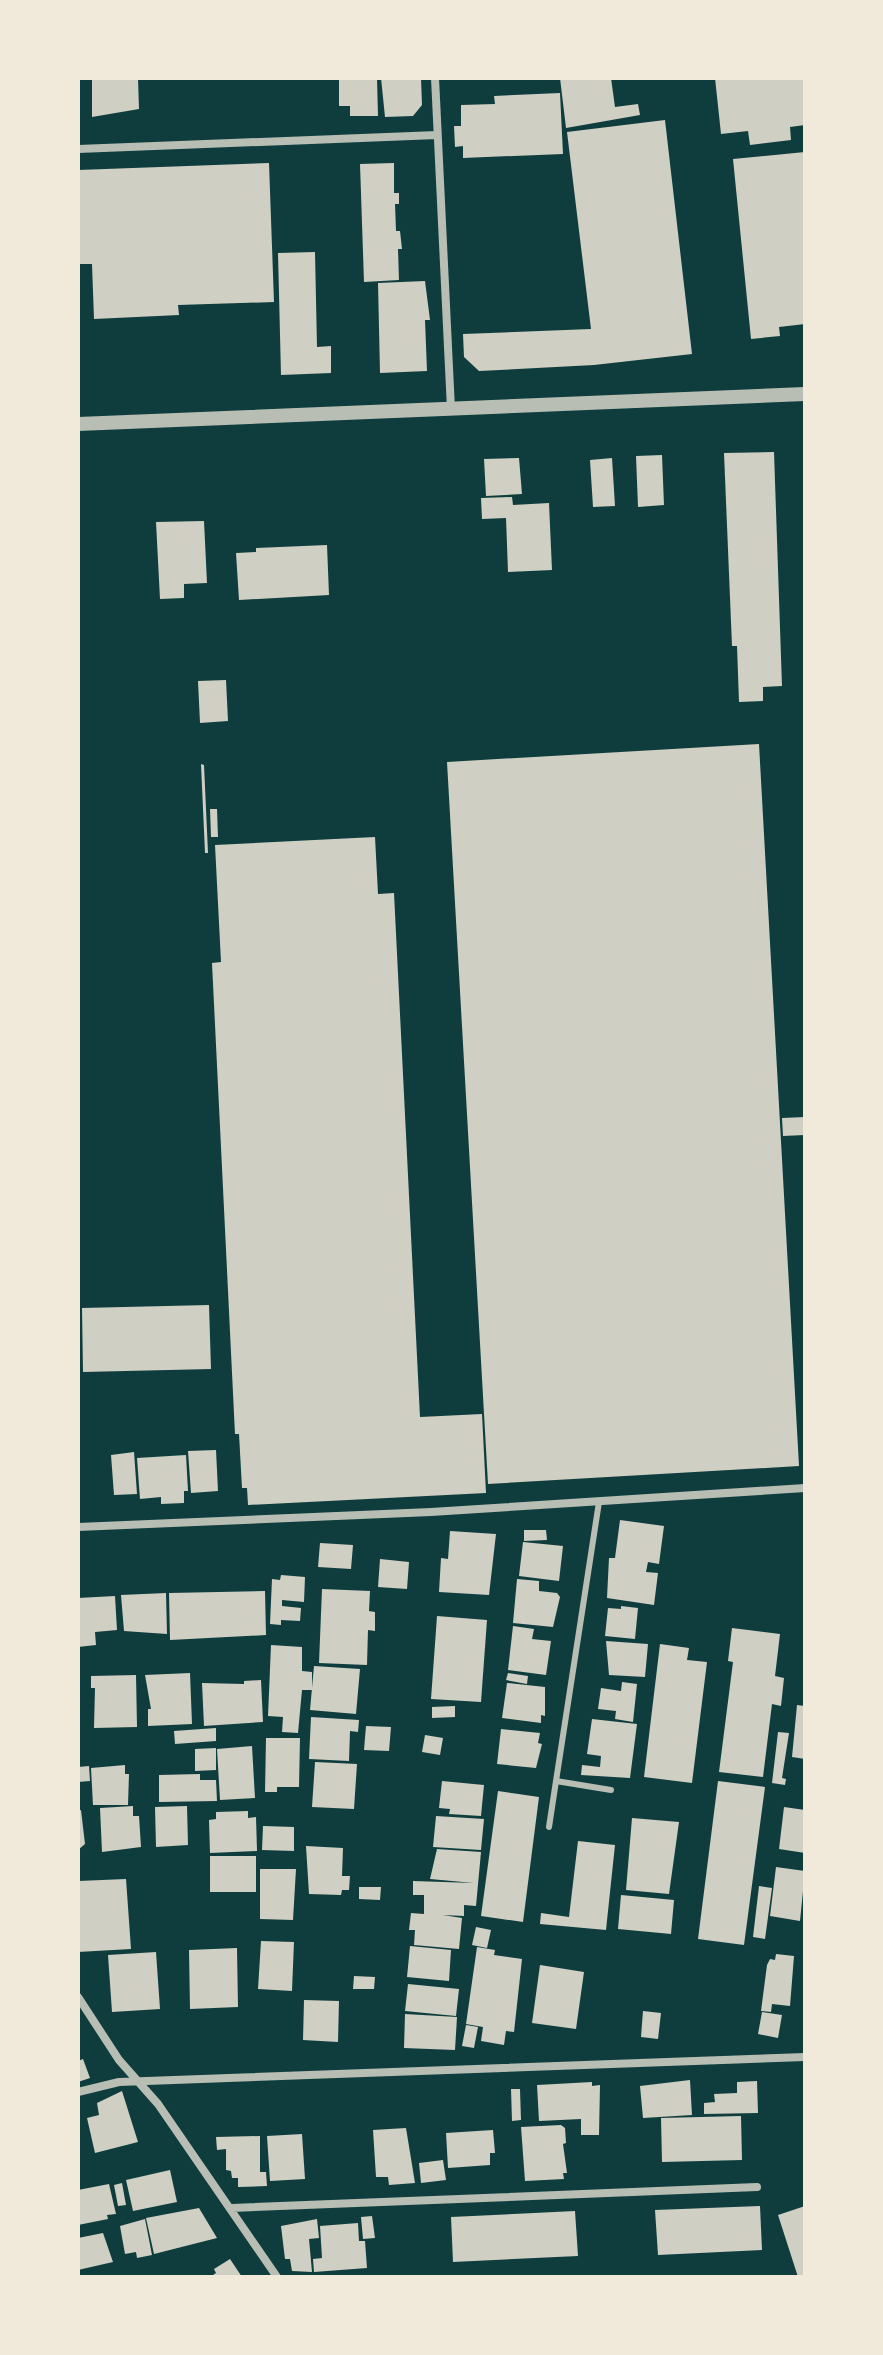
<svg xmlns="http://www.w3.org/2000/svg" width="883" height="2355" viewBox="0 0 883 2355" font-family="'Crimson Pro',serif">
<rect width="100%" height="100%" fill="#0f3d3e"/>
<path fill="#cfcfc3" d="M92,78h46l1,31 -47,8z
M339,78h38l1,38h-28v-10h-11z
M381,78h40l1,27 -9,11 -28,1z
M560,78h51l4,29 23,-3 2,11 -74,13z
M715,78h90v47l-15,2 1,13 -41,5 -2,-14 -27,3z
M560,93l3,61 -100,4v-12l-8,1 -1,-21h7v-21l34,-1 -1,-8z
M665,120l27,234 -98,11 -115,6 -15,-14 -1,-23 128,-5 -24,-197z
M805,152v172l-26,3 1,9 -29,3 -18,-180z
M269,163l5,139 -96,3 1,10 -85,4 -2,-55h-14v-94z
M394,163v30h5v11h-4l1,27h4l2,18h-4l1,31 -35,2 -4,-118z
M315,252l2,95 14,-1v27l-50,2 -3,-122z
M425,281l5,39h-5l2,51 -47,2 -2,-90z
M774,452l8,234 -19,1v14l-24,1 -2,-56h-5l-8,-193z
M662,455l2,50 -26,2 -2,-51z
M519,458l3,36 -36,2 -2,-37z
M612,458l3,48 -22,1 -3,-47z
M512,497l1,8 36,-2 3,67 -44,2 -2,-54 -24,1 -1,-21z
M204,521l3,62 -23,1v14l-24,1 -4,-77z
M327,545l2,50 -90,5 -3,-47 20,-1v-4z
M226,680l2,41 -28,2 -2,-42z
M759,744l40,722 -311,18 -41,-722z
M201,764l3,1 4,88h-3z
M210,809h7l1,28h-7z
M375,837l3,57 16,-1 26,524 62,-3 4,79 -238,12 -1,-17h-5l-3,-54h-4l-23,-471 9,-1 -6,-117z
M805,1117v18l-22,1 -1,-18z
M209,1305l2,64 -128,3 -1,-64z
M216,1450l2,41 -27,2 -3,-42z
M134,1452l3,42 -23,1 -3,-40z
M186,1455l2,36h-4v12l-23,1v-7l-21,2 -3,-41z
M620,1520l44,6 -5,38 -11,-2 -2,10 12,1 -4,32 -47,-7 2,-40h6z
M524,1530h22l1,10 -23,1z
M450,1531l46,3 -7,61 -50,-3 2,-34 7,1z
M523,1542l40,4 -4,35 -40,-5z
M320,1543l33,2 -2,24 -33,-2z
M380,1559l29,3 -2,27 -29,-2z
M281,1575l24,2 -1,25 -22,-2v6l19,2 -1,13 -19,-1v5l-11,-1 2,-45 8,1z
M517,1579l22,2v10l18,2 3,4 -7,30 -40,-4z
M322,1589l48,2 -1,20 6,1v19l-7,-1 -1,35 -48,-2z
M265,1591l1,44 -96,5 -1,-47z
M166,1593l1,41 -43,-3 -3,-36z
M115,1596l2,34 -22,2 1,13 -18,2v-49z
M621,1606l17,2 -3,31 -30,-3 3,-28 13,1z
M437,1616l50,4 -6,82 -50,-3z
M513,1626l21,3 -2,10 19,2 -5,34 -38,-5z
M732,1628l48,6 -5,42 9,2 -3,28 -9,-2 -9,73 -44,-5 14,-110 -5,-1z
M606,1641l42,3 -3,33 -36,-2z
M660,1644l29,4 -2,12 20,2 -15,121 -48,-6z
M271,1645l31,2v24l10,1v18h-10l-4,43 -16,-1 1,-15 -15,-1z
M314,1666l46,3 -4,45 -46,-4z
M190,1673l2,51 -44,2v-17h3l-6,-34z
M508,1673l20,3 -1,8 -21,-4z
M136,1675l1,52 -43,1 1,-40h-4v-12z
M261,1680l2,42 -59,4 -2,-43 42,1v-3z
M622,1682l15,2 -4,38 -18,-3 1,-8 -18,-2 3,-21 20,3z
M507,1683l38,4v29l-4,-1v8l-39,-5z
M797,1705l8,1v53l-13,-2z
M455,1706v11l-23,1v-11z
M311,1717l48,3 -1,12 -8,-1 -1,30 -40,-2z
M592,1719l45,5 -7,54 -49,-3 1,-10 18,2 1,-11 -14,-2z
M366,1726l25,1 -2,24 -25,-1z
M216,1728v13l-41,3 -1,-13z
M501,1729l39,4 -2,10 4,1 -6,24 -39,-4z
M778,1732l11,1 -7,45 4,1 -1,6 -13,-2z
M425,1735l18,3 -3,17 -18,-3z
M266,1738h34l-1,49h-22v5h-12z
M252,1746l3,52 -35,2 -3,-51z
M216,1748v22l-21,1v-22z
M315,1762l42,2 -3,45 -42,-2z
M125,1765v9h4l-1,31h-35l-2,-37z
M89,1766l1,15 -12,1v-15z
M200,1774v6h16l1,21 -58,1v-27z
M442,1781l42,4 -3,31 -32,-2 1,-5 -11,-1z
M718,1781l47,6 -21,158 -46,-6z
M498,1791l41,6 -16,125 -42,-6z
M133,1806v10h6l2,31 -39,5 -2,-44z
M187,1806l1,39 -32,2 -1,-40z
M784,1807l21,3v43l-26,-4z
M81,1810l4,34 -7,6v-39z
M248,1811v7l8,-1 1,34 -47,2 -1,-33 7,-1v-7z
M436,1816l48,3 -3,31 -48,-3z
M632,1818l47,4 -10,72 -43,-4z
M263,1826l31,1v24l-32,-1z
M578,1841l37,4 -9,85 -66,-6 1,-11 28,4z
M306,1846l37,2 -1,28h8l-1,14h-7l-1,5 -32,-1z
M437,1849l44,3 -5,54 -12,-1v11l-21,-1 19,3 -3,31 -45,-4 1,-15h-6l2,-17 13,1v-19h-11v-14l61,2 -44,-4z
M210,1856h46v36h-46z
M776,1867l29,4 -5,50 -30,-5z
M260,1869h36l-3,51 -33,-1z
M126,1879l5,70 -53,3v-71z
M759,1886l13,2 -7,51 -12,-2z
M359,1887h22l-1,13 -21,-1z
M621,1895l53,5 -3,34 -53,-5z
M476,1927l15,3 -4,18 -15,-3z
M261,1941l33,1 -2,49 -34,-2z
M410,1946l41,4 -2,31 -42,-4z
M477,1947l18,3 -1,5 28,4 -8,73 -8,-1 -2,14 -23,-4 2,-14 -17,-3z
M237,1948l1,59 -48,2 -1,-59z
M156,1952l4,57 -48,3 -4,-57z
M776,1954l18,2 -4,50 -18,-2 -1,8 -10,-1 6,-46 3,-6 5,1z
M540,1965l44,7 -8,57 -44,-6z
M354,1976l21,1 -1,12h-21z
M408,1984l51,5 -3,27 -51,-5z
M304,2000l35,1 -1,41 -35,-2z
M643,2011l18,2 -3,26 -17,-2z
M762,2012l20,3 -4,23 -20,-4z
M405,2014l52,3 -2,33 -51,-2z
M466,2025l12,2 -4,21 -12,-2z
M83,2059l7,19 -12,4v-21z
M690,2080l2,35 -49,3 -3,-32z
M757,2081l1,32 -54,1v-11l11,-1 -1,-8 23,-1v-11z
M592,2082v4l8,-1 -1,50h-18v-16l-42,2 -2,-36z
M511,2089h9l1,31 -9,1z
M122,2091l16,51 -43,11 -8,-35 12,-3 -2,-12z
M741,2116l1,44 -80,2 -1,-44z
M561,2125l4,3 1,15 -3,1 4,29h-4l1,6 -39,2 -4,-54z
M406,2128l9,55 -26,2 -1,-8h-12l-3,-47z
M493,2130l2,23h-5v12l-42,3 -2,-35z
M302,2134l3,45 -35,2 -3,-45z
M260,2136v36h6l1,14 -29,1v-9h-6l-1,-7 -5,-1v-21l-9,1 -1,-13z
M443,2160l3,20 -25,3 -2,-20z
M170,2170l7,32 -44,9 -7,-31z
M122,2183l4,22 -8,1 -4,-21z
M109,2184l7,30 -9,1 1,4 -30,6v-35z
M760,2206l2,44 -104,5 -3,-45z
M805,2206v71h-7l-20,-62z
M199,2208l18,30 -63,16 -8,-36z
M575,2211l3,45 -125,6 -2,-45z
M372,2216l3,22 -12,1 -2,-22z
M145,2219l7,36 -15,3 -1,-6 -11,2 -5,-28z
M317,2219l2,19 -10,1 3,33 -20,-1 -2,-12h-5l-4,-33z
M358,2223l1,18h6l2,27 -53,4 -1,-13 9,-1 -2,-32z
M103,2233l10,29 -35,8v-32z
M230,2259l12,18h-32l6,-4 -2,-4z"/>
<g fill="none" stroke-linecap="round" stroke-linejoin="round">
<path stroke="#b8beb3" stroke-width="6" d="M599,1502l-43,279 55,9
M549,1827l7,-46"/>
<path stroke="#b8beb3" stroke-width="8" d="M435,78l16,331
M78,149l359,-14
M78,1527l353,-15 374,-24
M78,1997l41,63 39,44 119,173
M78,2092l41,-10 686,-25
M232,2208l525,-21"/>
<path stroke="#b8beb3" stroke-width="14" d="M78,424l727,-30"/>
</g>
<rect width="883" height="2355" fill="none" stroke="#f1e9da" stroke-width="160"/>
</svg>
